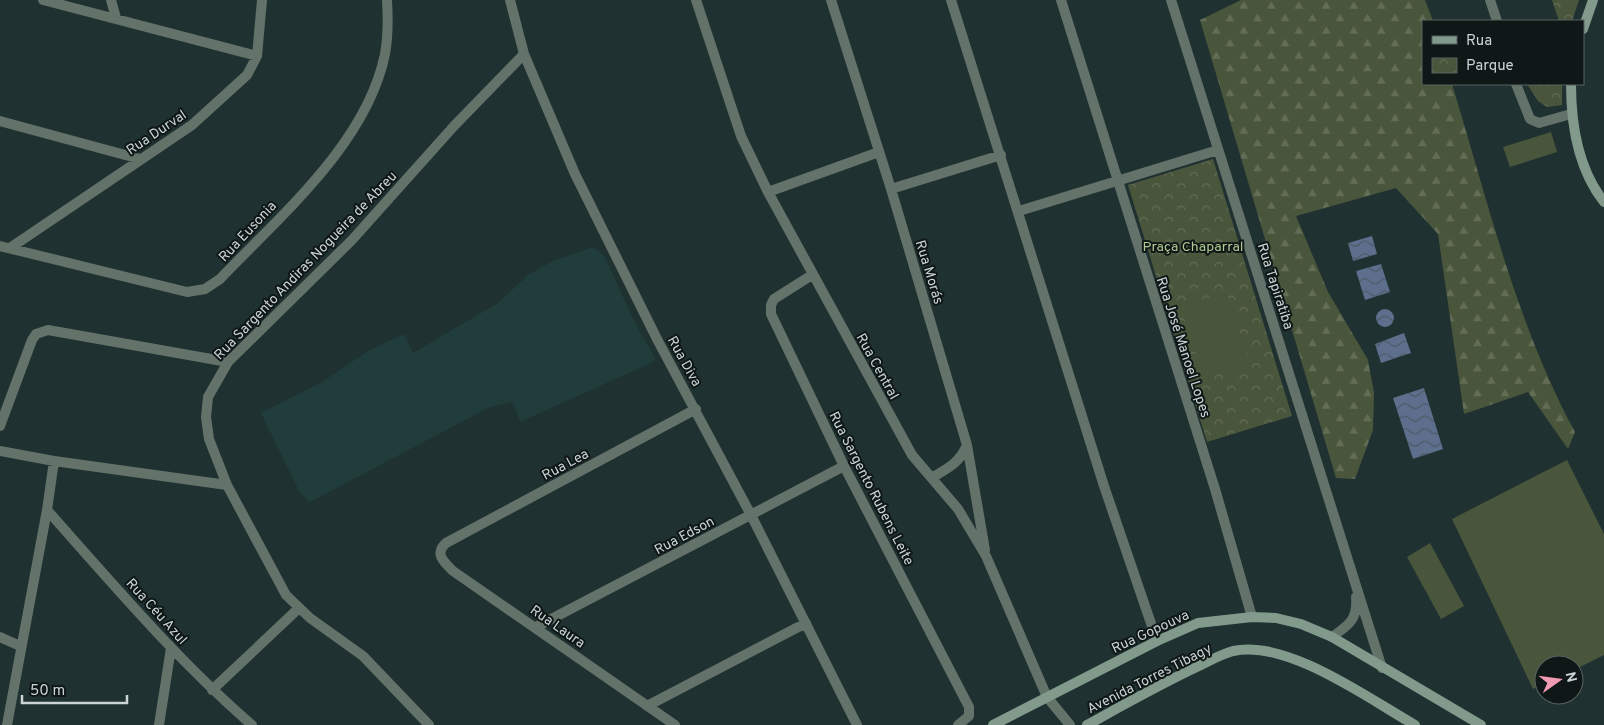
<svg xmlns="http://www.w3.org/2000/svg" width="1604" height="725" viewBox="0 0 1604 725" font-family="Overpass,sans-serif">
<defs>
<pattern id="forest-firs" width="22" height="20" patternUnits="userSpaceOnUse" patternTransform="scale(1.25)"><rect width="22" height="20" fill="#4a563b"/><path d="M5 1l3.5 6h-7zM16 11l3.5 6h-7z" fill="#636d56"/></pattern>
<pattern id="park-crowns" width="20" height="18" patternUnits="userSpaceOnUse" patternTransform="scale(1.25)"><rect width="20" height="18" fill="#4a563b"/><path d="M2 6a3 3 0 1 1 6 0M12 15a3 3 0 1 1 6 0" fill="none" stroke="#636d56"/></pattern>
<pattern id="water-waves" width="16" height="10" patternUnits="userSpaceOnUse" patternTransform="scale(1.25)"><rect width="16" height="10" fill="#5d6f8c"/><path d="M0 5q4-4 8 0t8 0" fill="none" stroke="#4e5a69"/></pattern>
</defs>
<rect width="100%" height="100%" fill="#1f3131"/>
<path fill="#203d3c" d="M593,247l11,8 29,64 22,39 -2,4 -133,60 -7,-20 -23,5 -180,95 -11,-11 -38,-78 61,-31 46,-31 36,-17 9,19 85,-50 30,-28 23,-13z"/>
<path fill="url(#forest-firs)" d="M1241,0h184l8,21h-10v63h29c36,118 64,239 123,348l-7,17 -40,-57 -64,22 -26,-180 -42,-46 -100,28 32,76 40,68 6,33 -1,37 -18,49 -19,-1 -136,-458z"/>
<path fill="url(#park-crowns)" d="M1552,0h27l-7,21h-13z
M1527,84h35v21l-15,2 -9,-6z
M1213,159l79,257 -85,26 -79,-257z"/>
<path fill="#4a563b" d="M1551,132l6,20 -47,15 -7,-20z
M1226,292l24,71 -45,16 -25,-72z
M1567,460l37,74v121l-30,15v-5h-30v19l-11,5 -81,-170z
M1430,543l34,63 -23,13 -34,-62z"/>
<path fill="url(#water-waves)" d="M1372,236l5,18 -24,7 -5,-18z
M1381,264l9,28 -25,8 -9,-29z
M1376 318a9 9 0 1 1 18 0a9 9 0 1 1-18 0Z
M1404,333l7,20 -30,10 -6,-19z
M1424,388l19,61 -30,10 -20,-61z"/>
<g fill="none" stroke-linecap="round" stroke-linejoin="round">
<path stroke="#64736a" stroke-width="10" d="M43,0l214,56
M111,0l5,18
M510,0l14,54 51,120 83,167 93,174 106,210
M696,0l45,136 27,56 144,263 46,54 28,47 61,141 23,28
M831,0l60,189 76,256 18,105
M951,0l153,486 53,155
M1061,0l154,489 37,128
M1171,0l211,668
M1490,0l7,21
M1516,84l14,35 9,4 32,-9
M0,121l140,38
M891,189l110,-34
M768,192l111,-40
M1019,211l199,-61
M0,246l187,46 18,-3 15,-10c61,-64 147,-136 165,-225 3,-17 3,-38 2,-54
M10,248l182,-123 55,-50 10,-19 5,-56
M812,275l-38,24 -3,6v9l73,152 125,241v9l-11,9
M0,426l32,-86 4,-6 12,-4 180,32
M0,451l54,10 173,24
M933,477c16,-9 27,-15 34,-32
M47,510c66,74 130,150 205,215
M536,627l308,-161
M0,637l20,9
M1332,637c17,-12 26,-18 24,-40
M212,690l87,-82
M647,706l159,-83
M7,725l40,-215 7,-49
M159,725l12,-77
M429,725l-66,-69 -53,-38 -24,-23 -59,-110 -18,-46 -3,-22 2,-20 20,-35 124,-122 102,-114 70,-72
M675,725l-222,-154c-9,-9 -19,-17 -7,-28l250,-134"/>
<path stroke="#829a8c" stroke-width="10" d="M1583,29l10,-29
M1571,84c0,40 7,85 33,118
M993,725l164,-84 41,-18 54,-6 24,1 25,6 31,13 149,88
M1087,725c38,-21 75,-42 114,-60 10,-5 21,-11 32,-14 54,-12 136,48 182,74"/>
</g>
<g text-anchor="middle" stroke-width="4" stroke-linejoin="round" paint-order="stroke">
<g font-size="14" fill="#c9d4d3" stroke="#0f1717">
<text transform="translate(156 132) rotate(-34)" y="5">Rua Durval</text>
<text transform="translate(247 231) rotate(-47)" y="5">Rua Eusonia</text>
<text transform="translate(305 265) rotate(-46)" y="5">Rua Sargento Andiras Nogueira de Abreu</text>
<text transform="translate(930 272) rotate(73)" y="5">Rua Morás</text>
<text transform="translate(1276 286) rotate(72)" y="5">Rua Tapiratiba</text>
<text transform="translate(1184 347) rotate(72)" y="5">Rua José Manoel Lopes</text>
<text transform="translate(685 361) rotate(61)" y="5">Rua Diva</text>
<text transform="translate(878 366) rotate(61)" y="5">Rua Central</text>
<text transform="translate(565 464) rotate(-28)" y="5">Rua Lea</text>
<text transform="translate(872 488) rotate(63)" y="5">Rua Sargento Rubens Leite</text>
<text transform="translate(684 535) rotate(-28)" y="5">Rua Edson</text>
<text transform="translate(157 611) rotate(48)" y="5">Rua Céu Azul</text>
<text transform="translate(558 626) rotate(35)" y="5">Rua Laura</text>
<text transform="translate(1150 631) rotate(-25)" y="5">Rua Gopouva</text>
<text transform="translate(1149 678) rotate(-27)" y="5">Avenida Torres Tibagy</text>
</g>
<g font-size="14" fill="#b2cb92" stroke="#0f1717">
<text x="1193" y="251">Praça Chaparral</text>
</g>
</g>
<rect x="1422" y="20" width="162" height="65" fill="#0f1717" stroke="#596362"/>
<rect x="1432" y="36" width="25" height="8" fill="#829a8c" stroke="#596362"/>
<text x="1466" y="45" font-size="15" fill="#c9d4d3">Rua</text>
<rect x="1432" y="58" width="25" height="15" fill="url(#park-crowns)" stroke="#596362"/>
<text x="1466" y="70" font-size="15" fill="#c9d4d3">Parque</text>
<g transform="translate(1559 680) rotate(76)"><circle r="24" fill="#0f1717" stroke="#596362"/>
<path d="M0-4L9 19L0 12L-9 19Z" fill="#f19ab3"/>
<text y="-8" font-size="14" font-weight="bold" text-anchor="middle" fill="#c9d4d3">N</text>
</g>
<path d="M22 695v8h105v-8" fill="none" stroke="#c9d4d3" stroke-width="2.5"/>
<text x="30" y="695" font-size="15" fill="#c9d4d3" stroke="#0f1717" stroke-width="4" paint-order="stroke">50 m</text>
</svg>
